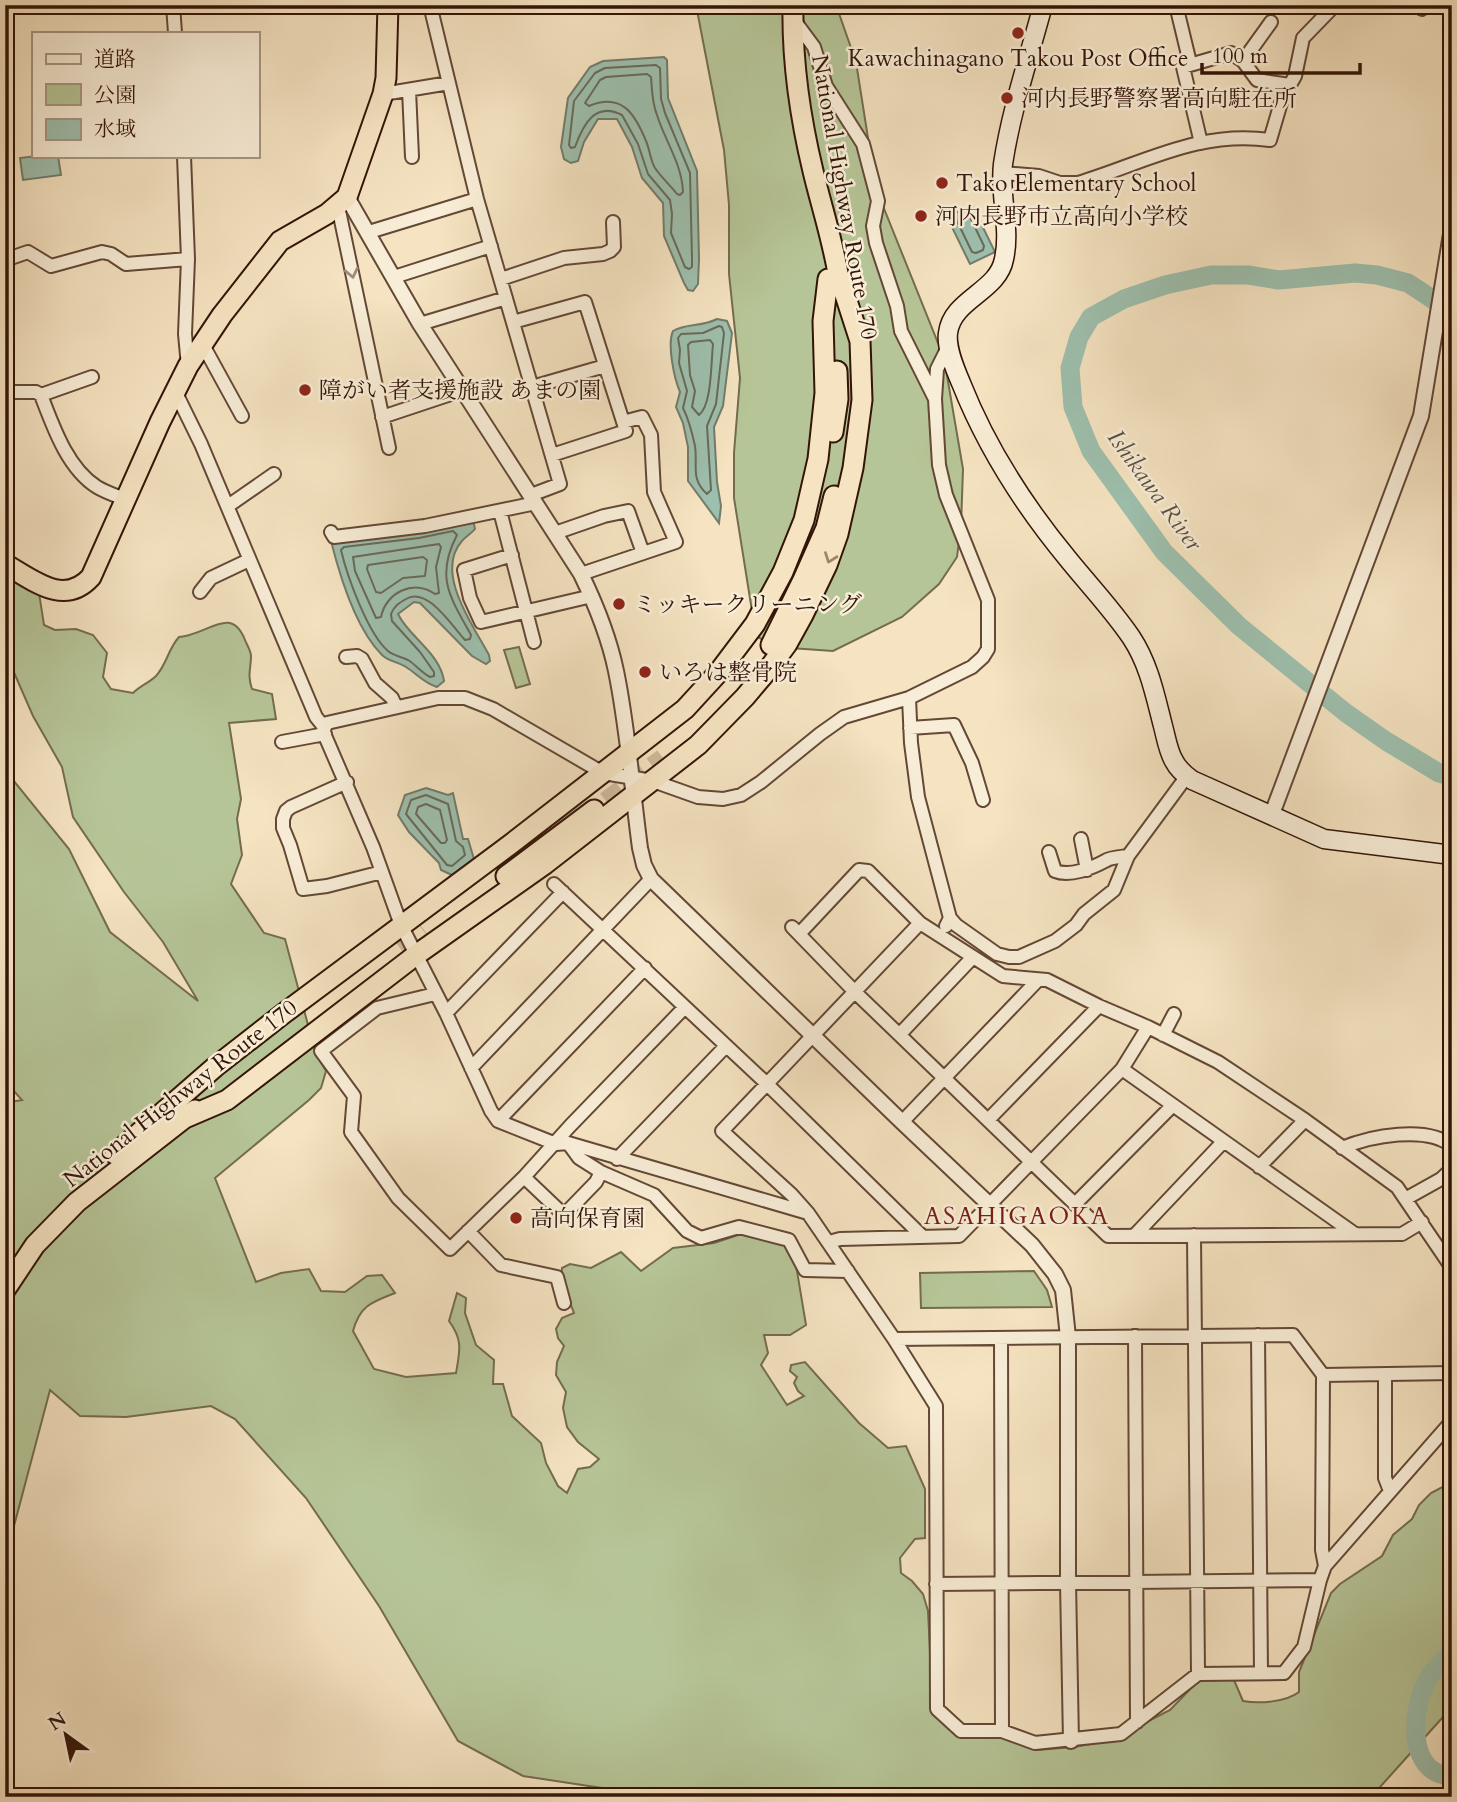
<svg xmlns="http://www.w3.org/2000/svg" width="1457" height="1802" viewBox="0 0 1457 1802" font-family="Cardo,'Noto Serif JP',serif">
<rect width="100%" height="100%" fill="#f5e3c1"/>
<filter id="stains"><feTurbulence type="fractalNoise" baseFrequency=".00286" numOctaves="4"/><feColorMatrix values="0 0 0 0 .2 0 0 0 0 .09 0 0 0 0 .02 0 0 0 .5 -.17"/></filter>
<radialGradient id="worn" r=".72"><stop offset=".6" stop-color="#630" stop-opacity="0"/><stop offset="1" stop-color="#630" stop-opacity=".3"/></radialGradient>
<path fill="#b6c597" stroke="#746c4f" stroke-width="2" d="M696,5h140l20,57 15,95 12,49 61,152 19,111 -2,57 -4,31 -18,27 -37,33 -69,34 -57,-4 -20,-11 -22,-138v-45l6,-75 -11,-104v-69l-5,-55z
M5,572l34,21 5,32 11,5 21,-1 17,6 14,18 -4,24 8,12 22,4c8,-8 16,-10 23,-17 11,-12 12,-27 23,-39 29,-2 52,-33 66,3 2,5 6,11 6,16 0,12 -4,19 1,33l20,5 4,25 -47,4 12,76 -4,20 5,36 -11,29 33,49 21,6 30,112 11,20 -5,17 -12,12 -94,78 41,104 25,-9 28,-4 12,22 24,1 22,-16 15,-1 13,18c-23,9 -35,12 -42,38l21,38 32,8 50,-4c4,-23 7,-33 -7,-52l8,-28 9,5 -1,15 11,32 18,15 -1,24h10l9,32 29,27 5,20 12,23 9,7 11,-24 12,-2 9,-8 -21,-17 -11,-15 -4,-19 3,-16 -10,-17 1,-13 7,-16 -6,-8 -2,-9 6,-11 12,-5 -13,-33 1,-12 8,-4 21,4 30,-16 20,19 32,-23 41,-5 24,-8h21l25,7 12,23 10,60 -16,10h-26l4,18 -7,12 26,40 17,-9 -6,-5 -4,-8 3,-6 -7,-6 1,-6 14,-3 54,61 29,25 18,-2 19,43v49l-10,1 -15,19 1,15 11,8 11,13 5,17 5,102 27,22 42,2 35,13 37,-3 38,-7 58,-30 30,-31 34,1 9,21c16,3 43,1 56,-9v-20l32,-79 9,-9 42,-28 11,-21 19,-16 7,-14 12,-12 21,-11v225l-81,90h-756l13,-5 -105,-16 -65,-35 -79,-135 -73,-108 -71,-79 -24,-13 -85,11 -46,-1 -30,-26 -45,170v-460l5,2 12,-2 -17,-19v-311l64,79 41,83 88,69 -35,-59 -39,-50 -51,-75 -11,-50 -29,-51 -28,-64z
M519,647l11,37 -14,4 -12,-38z
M1034,1271l13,19 5,17 -131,1 -1,-35z"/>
<path fill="#9dbfad" stroke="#737b6b" stroke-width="2" d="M664,57l3,3 1,38 29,73 2,88 -1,25 -5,7 -5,-1 -4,-7 -20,-47 -1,-33 -21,-25 -10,-31 -15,-28h-19l-14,23 -6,19 -7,2 -7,-4 -3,-12 7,-49 22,-31 13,-6z
M36,156h22l3,19 -38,5 -3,-22z
M972,205l23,47 -25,12 -23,-47z
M717,319l10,2 5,12 -9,73 -9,21 3,55 4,24 -2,17 -31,-42v-34l-5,-24 -7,-16 4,-15c-6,-14 -13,-48 -7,-61 13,-8 29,-4 44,-12z
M473,520l2,9c-4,5 -9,7 -13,12 -28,31 11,84 27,114l1,6 -4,3 -14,-8 -52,-53 -6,-1 -16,12c11,23 42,39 46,67l-7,6c-13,-4 -20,-13 -31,-20 -8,-5 -18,-6 -24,-12 -27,-27 -42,-78 -51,-114z
M426,788l22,7 5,-2 10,46h5l6,20 -22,16 -11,-5 -2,-7 -30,-31 -11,-17 7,-20z"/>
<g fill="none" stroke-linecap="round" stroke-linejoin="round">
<path stroke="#686a5a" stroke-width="2" d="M656,65l4,3 1,31 4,14 25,60 2,86v8l-3,2 -4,-2 -14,-34 1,-19 -2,-14 -22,-26 -10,-30 -16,-29c-27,-14 -39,10 -47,32l-4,1 -2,-3 5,-44 21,-28 10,-5z
M647,74l4,3c1,13 1,26 6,38 8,26 25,49 26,77l-3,3 -3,-1c-7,-9 -16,-17 -22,-26 -5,-8 -5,-18 -9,-27 -11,-27 -24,-49 -57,-35l-4,-3 15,-23 6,-3z
M967,215l3,2 14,29 -1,4 -7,3 -4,-1 -14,-29 1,-4z
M719,326l3,1 2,6 -8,71 -9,22 4,64 -4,4c-17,-15 -9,-29 -12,-48 -3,-14 -6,-26 -12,-38l4,-17 -8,-28 1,-13 -2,-12 3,-4 22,-1z
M710,340l3,4c-2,18 -1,61 -14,71l-7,-8 3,-16 -5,-16 -2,-30 3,-3z
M453,531l4,4c-22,42 -7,62 14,100l-1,4 -5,1c-13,-14 -38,-54 -59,-41 -7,4 -12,7 -15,15l1,7 28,31 14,20v4l-4,1c-8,-4 -14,-12 -22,-17 -6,-3 -14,-4 -20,-9 -20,-17 -41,-75 -47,-101l3,-3 75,-9z
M439,544l2,3 -5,20 3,26 -4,1c-21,-15 -49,-2 -54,23l-5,1 -21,-47 -2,-14z
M423,557l4,3 -2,16 -22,2 -22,15 -5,-1 -9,-23 1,-4z
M426,795l22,9 8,37 7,6 2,8 -13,11 -5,-1 -41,-51 5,-14z
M426,804l14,6 7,30 -2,3h-4l-25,-29 2,-7z"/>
<path stroke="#9dbfad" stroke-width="19" d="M1452,312l-44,-29 -31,-8 -22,-2 -76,7 -31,-5h-37l-46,10 -41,14 -33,18 -12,20 -9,31 3,39 18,44 73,101 75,74 107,87 40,28 53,32 13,4
M1452,1652c-7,8 -17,16 -23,25 -18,28 -24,98 23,99"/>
<path stroke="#ceba9c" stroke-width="19" stroke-dasharray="19 10" stroke-linecap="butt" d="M606,801l57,-43
M397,944l24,-18"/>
<g stroke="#644836" stroke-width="16">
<path id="minor" d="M173,5l2,28
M430,5l47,194 83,285 -29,11
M1176,5l14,58
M1355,5h3
M1421,5l1,4
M794,20l20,27 12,39 37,58 15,57 -5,25 3,17 21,63 4,25 34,68
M1243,61l14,19 33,5
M409,90l3,67
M383,94l66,-11
M1201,143l-18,-76 48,-14 12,8 28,-39
M184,156l4,103 -3,75 3,32
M1003,173l36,3 21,7h18c66,-20 121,-53 192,-43l12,-41 13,-23 8,-38 32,-33
M338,206l51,242
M369,232l108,-33
M5,260l23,-8 23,14 51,-14 9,2 15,10 62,-5
M394,277l97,-31
M501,279l63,-21 39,-4 7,-3 4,-4 -1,-25
M513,322l72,-20 41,129 -74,24
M420,324l86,-26
M203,345l39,71
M949,345l-12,24 -2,30 4,66 7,30 42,105v49l-5,8 -11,10 -63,31 -65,19 -24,17 -59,48 -20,13 -18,4 -25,-2 -45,-16 -50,-8 -110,-64 -28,-11h-27l-111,25 -4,8 50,116 28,78 45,88 45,98 7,10 58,23 12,-1 240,70 86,126 42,67 1,303 24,22h41l33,12 86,-9 77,-60 86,-1 20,-26 16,-67 5,-14 127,-145
M532,387l73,-21
M175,391l26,53 115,273 8,10
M5,392h31l5,3c12,31 26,73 56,92 8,5 20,9 30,13
M41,395l51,-18
M382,417l81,-27
M228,506l46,-32
M500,511l34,131
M331,532l3,5 91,-11 111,-23
M555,533l49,-17 24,-5 15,42
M512,555l-48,15 6,28 11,24 111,-26
M581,574l95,-32 -22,-50 -3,-57 -9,-18 -19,5
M200,592l11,-14 38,-18
M346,657l11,-1 5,3 13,24 17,15 4,9
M909,698l2,45 7,54 32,121 -4,8
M910,728l44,-3 18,38 11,37
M282,742l43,-8
M347,782l-56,25 -5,4 -3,8v9l7,17 13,44 24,-3 55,-14
M1081,839l6,31
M1049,852l6,19c15,6 37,-3 50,-10 6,-4 16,-4 23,-5
M554,884l212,199 156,153
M950,918l6,7 41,29 12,3h10l36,-16 21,-16 8,-11 30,-24 14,-34 59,-80
M792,927l64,66 252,243 294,-2 20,-12
M799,934l60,-64 9,1 52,52 83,53 44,4 52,26 49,21 70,35 87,58 92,67 55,81
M435,994l-58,14 -56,43 33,45 -3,36 47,66 52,51 74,-72 46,-51 115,-119
M446,1013l117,-121
M900,1034l73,-77
M1163,1035l11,-21
M471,1068l180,-189
M1122,1069l233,165
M988,1120l111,-114
M498,1121l147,-153
M902,1122l136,-142
M1342,1148c28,-12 85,-23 110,-2
M617,1159l109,-113
M1259,1167l46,-47
M601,1172l53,23 33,36 14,7 38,-11 50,13 16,30 43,1
M524,1177l40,38 32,-33 5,-10 -22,-14 -11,-15
M1407,1198l34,-19 11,-10
M1075,1204l97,-98
M808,1213l-16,-18 -70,-64 198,-208
M468,1231l33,34 56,12 7,26
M1194,1235l4,439
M1134,1236l89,-94
M829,1242l11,-3 119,-3 163,-167 26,-42
M1258,1335l3,338
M1135,1336l2,386
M1001,1338l1,393
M894,1339l399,-4 30,40 129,-2
M1385,1374v104l5,13
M1323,1375l-1,175 3,16
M936,1584l384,-4"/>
</g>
<g stroke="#644836" stroke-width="18">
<path id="tertiary" d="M347,197l73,127 161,250c15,31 28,63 35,97 12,58 16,118 24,177l4,17 7,14 251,243 130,123 23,29 8,16 5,47v245l3,159
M1272,814l149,-398 31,-188"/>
</g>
<g stroke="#331407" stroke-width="21">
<path id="secondary" d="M1043,5c-14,52 -32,106 -40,159 -4,31 8,64 1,95 -6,33 -52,40 -56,74 -2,15 7,36 13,50 25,63 64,124 107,176 21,26 44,50 63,78 18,27 24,58 32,89 3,11 5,25 11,35 4,8 11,14 18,19l132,59 128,16"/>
</g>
<g stroke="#331407" stroke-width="23">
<path id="trunk" d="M793,5c-1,55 7,112 20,166 9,38 22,76 27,115
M833,432l5,-33 -1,-28
M5,564c28,16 59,43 86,13l69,-155 28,-56 34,-51 58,-74 47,-27 20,-17 36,-103 3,-16 2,-73
M771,645l31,-63 24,-54 8,-32
M506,876l88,-66
M185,1118l42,-18 189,-145 129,-91 153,-119 47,-48 22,-26 20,-27 16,-29 24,-50 11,-31 15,-66 9,-68 -2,-59 -21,-65
M115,1154l100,-87 68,-53 228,-170 174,-135 33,-36 37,-49 28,-52 21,-52 14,-61 7,-66 -2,-72 5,-42
M5,1290l30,-45 42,-43 118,-92"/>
</g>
<use href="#minor" stroke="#f8edd7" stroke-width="12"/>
<use href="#tertiary" stroke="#f8edd7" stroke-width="14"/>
<use href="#secondary" stroke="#f8edd7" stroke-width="18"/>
<use href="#trunk" stroke="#f5e3c1" stroke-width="19"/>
</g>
<defs><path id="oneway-chevron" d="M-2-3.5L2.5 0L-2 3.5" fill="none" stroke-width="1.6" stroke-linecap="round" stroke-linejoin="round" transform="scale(1.75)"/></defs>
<use stroke="#9f8b79" href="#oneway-chevron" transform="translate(352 273) rotate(78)"/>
<use stroke="#9e866d" href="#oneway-chevron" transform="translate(830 558) rotate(110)"/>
<g fill="#8f2418" stroke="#f8edd7" stroke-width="2.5">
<circle cx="1018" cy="33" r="7"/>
<circle cx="1007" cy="98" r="7"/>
<circle cx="942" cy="183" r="7"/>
<circle cx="921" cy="216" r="7"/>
<circle cx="305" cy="390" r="7"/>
<circle cx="619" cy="604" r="7"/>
<circle cx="645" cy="672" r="7"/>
<circle cx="516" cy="1218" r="7"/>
</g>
<g text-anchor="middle" stroke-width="5" stroke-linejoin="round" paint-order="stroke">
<g font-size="23" fill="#331407" stroke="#f8edd7" text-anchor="start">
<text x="1018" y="66" text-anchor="middle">Kawachinagano Takou Post Office</text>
<text x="1021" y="106">河内長野警察署高向駐在所</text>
<text x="956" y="191">Tako Elementary School</text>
<text x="935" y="224">河内長野市立高向小学校</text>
<text x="319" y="398">障がい者支援施設 あまの園</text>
<text x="633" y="612">ミッキークリーニング</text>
<text x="659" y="680">いろは整骨院</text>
<text x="530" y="1226">高向保育園</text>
</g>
<g font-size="23" fill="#331407" stroke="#f8edd7">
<text transform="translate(845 197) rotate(80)" y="8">National Highway Route 170</text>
<text transform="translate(180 1093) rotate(-38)" y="8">National Highway Route 170</text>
</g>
<g font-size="24" font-style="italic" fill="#585041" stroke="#f8edd7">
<text transform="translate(1155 490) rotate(54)" y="8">Ishikawa River</text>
</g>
<g font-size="24" letter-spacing="2" fill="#7a1f14" stroke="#f8edd7">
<text x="1017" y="1224">ASAHIGAOKA</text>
</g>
</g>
<rect width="1457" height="1802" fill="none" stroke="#f5e3c1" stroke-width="28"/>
<rect x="7" y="7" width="1443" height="1788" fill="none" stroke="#331407" stroke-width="3.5"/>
<rect x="14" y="14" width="1429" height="1774" fill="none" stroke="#331407" stroke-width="2"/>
<rect x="32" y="32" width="228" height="126" fill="#f8edd7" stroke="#a99684" stroke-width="2"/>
<rect x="46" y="54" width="35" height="10" fill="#f8edd7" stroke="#a99684" stroke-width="2"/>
<text x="94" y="66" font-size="21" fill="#331407">道路</text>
<rect x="46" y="84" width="35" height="21" fill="#b6c597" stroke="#a99684" stroke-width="2"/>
<text x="94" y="102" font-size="21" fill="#331407">公園</text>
<rect x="46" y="119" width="35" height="21" fill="#9dbfad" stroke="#a99684" stroke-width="2"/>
<text x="94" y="136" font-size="21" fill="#331407">水域</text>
<g transform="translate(66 1735) rotate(327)" stroke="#f8edd7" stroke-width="5" paint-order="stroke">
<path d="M0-5L12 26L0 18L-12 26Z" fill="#331407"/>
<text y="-10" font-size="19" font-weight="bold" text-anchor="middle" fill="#331407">N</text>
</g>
<path d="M1202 63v10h158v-10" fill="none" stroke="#331407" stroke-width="3.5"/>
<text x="1212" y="63" font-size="21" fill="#331407" stroke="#f8edd7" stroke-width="5" paint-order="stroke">100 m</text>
<rect width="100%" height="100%" filter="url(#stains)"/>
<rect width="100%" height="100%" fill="url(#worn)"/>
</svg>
